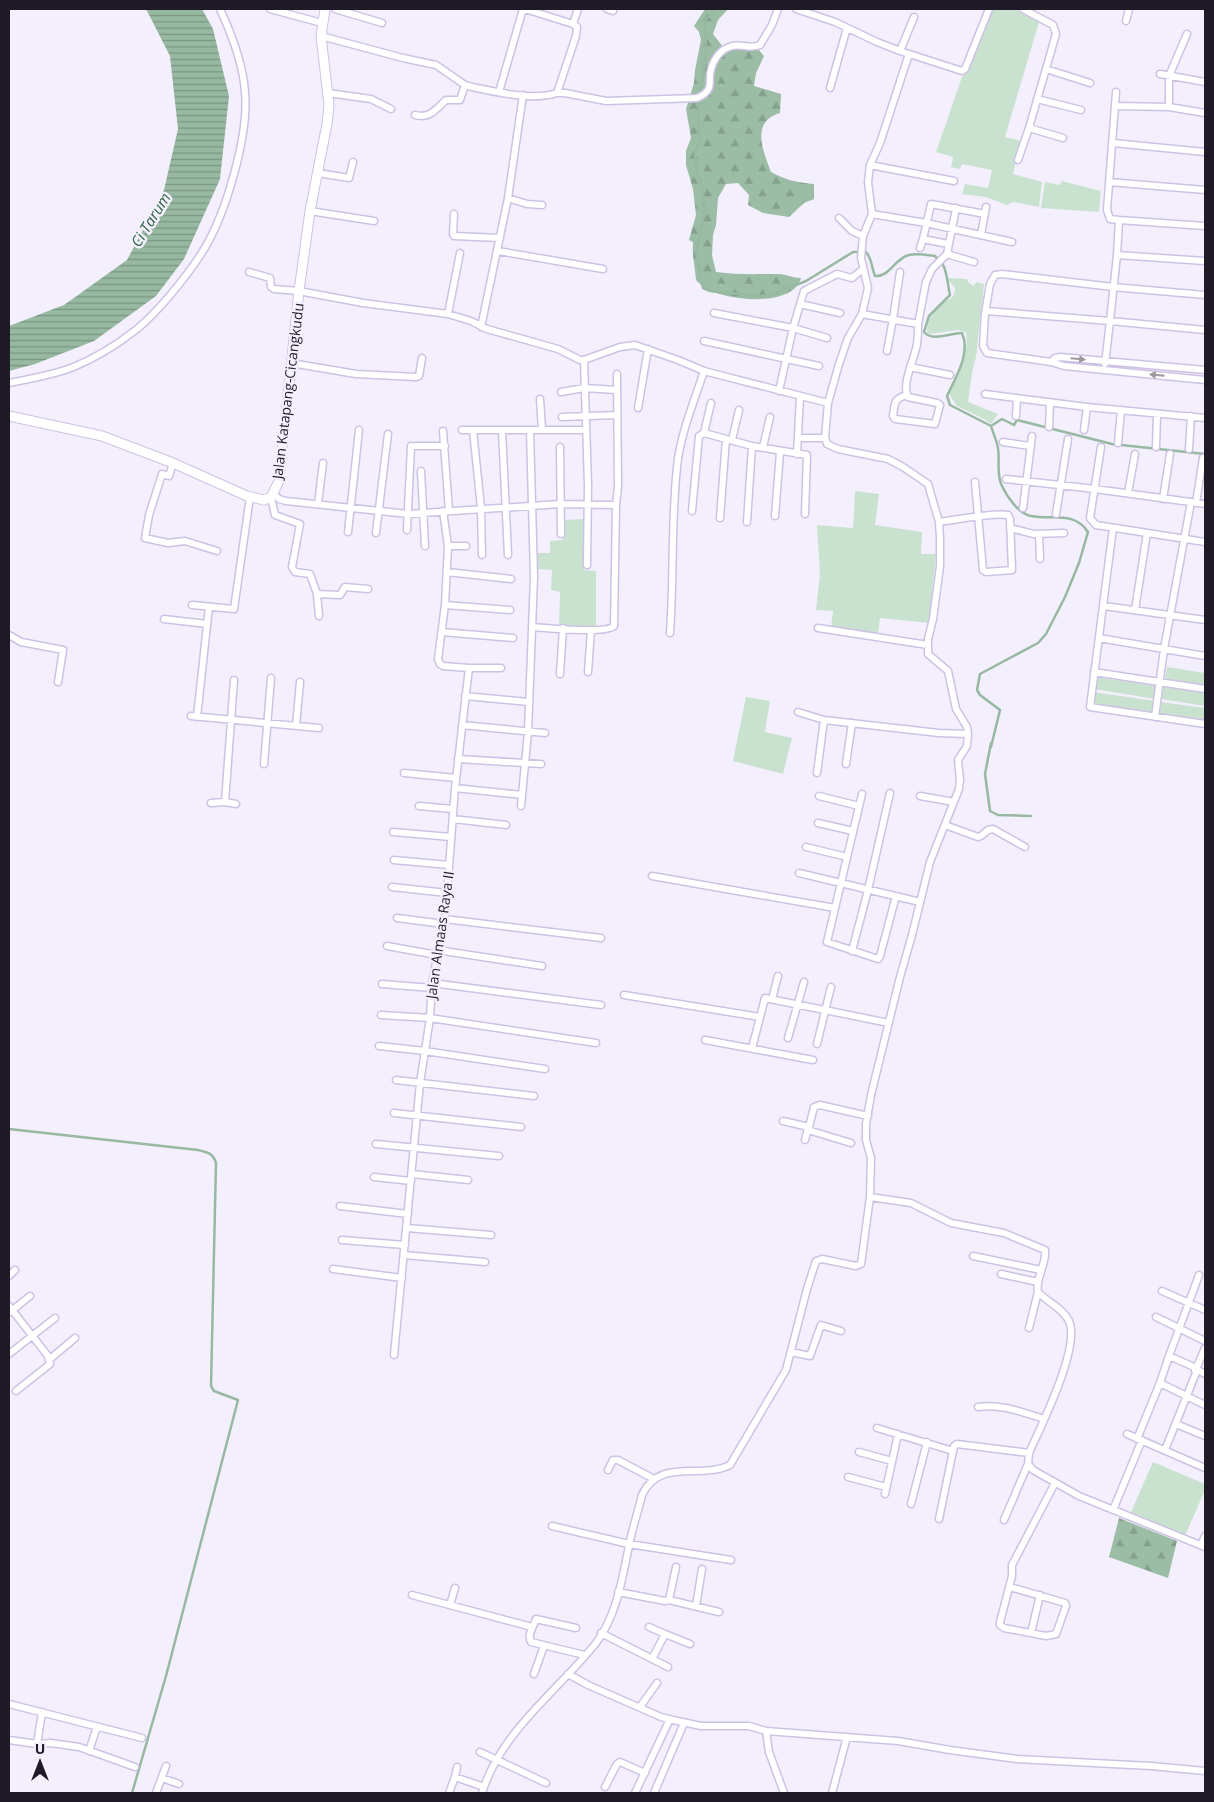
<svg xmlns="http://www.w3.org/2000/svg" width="1214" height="1802" viewBox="0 0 1214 1802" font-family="'Open Sans',sans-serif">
<defs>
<pattern id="forest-firs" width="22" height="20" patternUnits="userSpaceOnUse" patternTransform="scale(1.25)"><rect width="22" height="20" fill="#9bbca5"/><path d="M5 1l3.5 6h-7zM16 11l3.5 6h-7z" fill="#85a18e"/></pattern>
<pattern id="water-rules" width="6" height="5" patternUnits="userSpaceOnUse" patternTransform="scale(1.25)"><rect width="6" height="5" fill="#97b8a1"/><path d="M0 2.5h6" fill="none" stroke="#7b9583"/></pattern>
</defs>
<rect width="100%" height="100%" fill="#f4effd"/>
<path fill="#c9e2d0" d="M991,9h24l24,13 -34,115 16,4 -8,33 29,8 -3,25 -26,-5 -6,3 -21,-8 -24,-3 3,-10 23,4 4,-18 -30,-6 -2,5 -9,-2 2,-10 -17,-5 26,-75z
M1062,181l39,10 -2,21 -58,-4 4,-26 15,3z
M949,278l18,1 2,4 5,3 2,-4 8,2 -8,73 -4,16 -4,29 30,12 -7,10 -7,-5 -27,-13 -8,-12c10,-20 20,-38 17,-61l-7,-3 -29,4 -3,-2 1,-11 14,-20c9,0 13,-5 13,-13l-7,-8z
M855,491l24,3 -4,31 47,7 -1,22h15l-7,69 -49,-5 -2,16 -47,-7 2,-16 -17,-1 4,-36 -3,-49 36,3z
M584,519v51l12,1v55h-37l1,-34 -9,-2 1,-20 -14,-1v-16h12v-12l13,-1v-20z
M1167,667l38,6v14l-40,-7z
M1096,677l61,9 -2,13 -61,-10z
M1163,687l42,6v13l-44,-7z
M1093,692l62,9 -1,12 -62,-9z
M746,697l24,4 -5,31 27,6 -9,36 -50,-13z
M1161,702l44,6v13l-46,-7z
M1153,1462l52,22v6l-20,46 -55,-22z"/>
<path fill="url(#forest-firs)" d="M705,9h23l-10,11 -5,14 10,13c11,-5 18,-6 30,-4l11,13 -8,17 -2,13 27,8 -1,19c-30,9 -17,38 -9,59 14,8 28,11 43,12v15l-10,4 -15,14 -26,-4 -15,-8 1,-10 -11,-12 -12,1 -8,14 -2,27 -3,10 -1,20 4,17c21,3 41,2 63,2 7,0 13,4 22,4 -8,30 -74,23 -96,10 -3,-2 -6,-5 -9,-8 -1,-14 -4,-23 -3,-38l-4,-2 7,-25 -3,-26 -7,-24v-14l5,-13 -5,-29 8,-26 1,-13 6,-30 -2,-8 -5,-6z
M1119,1518l58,23 -9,37 -59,-21z"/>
<path fill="url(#water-rules)" d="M146,9h56l11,20 16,67 -9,83 -36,80 -28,37 -62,45 -59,23 -26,7v-45l55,-21 63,-45 37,-70 14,-61 -8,-73z"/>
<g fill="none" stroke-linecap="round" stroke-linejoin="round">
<path stroke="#97b8a1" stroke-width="2.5" d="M715,9l-10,12 1,30 -8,63 2,26 -5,14 1,14 7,22 1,24 -8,39 7,35 7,3 17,2 33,3 11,-1 35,-14 47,-29h13c7,8 5,15 9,24 15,1 20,-18 34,-21 8,-2 18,0 26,1 2,3 6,6 8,9 4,6 5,22 7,30l-21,21 -5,16c9,10 26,1 38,1 9,20 -6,44 -15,63l3,9 41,21c2,7 6,15 7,22 2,13 -2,26 4,38 5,11 17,28 29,30 22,4 43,-5 57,16l-9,31 -14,34 -19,37 -8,9 -58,31 -3,16 3,5 20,15 -9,37v-4l-6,31 5,37 8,4 33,1
M991,426l11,-7 12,6 3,-5 95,24 93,10
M9,1129l189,21c9,2 15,3 18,13l-5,223 3,5 24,9 -72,276 -34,117"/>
<g stroke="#cec2e4" stroke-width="9">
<path id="street" d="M270,9l52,14
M335,9l47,14
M525,9l48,15 4,3 -1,9 -19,57h8l41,8 91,-3c5,-2 10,-5 12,-10 1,-3 1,-9 1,-12 1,-12 7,-24 19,-29 11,-5 20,3 31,-2l12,-20 6,-16
M607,9l6,2
M796,9l39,13 42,20 23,9 62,20 3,-2 24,-60
M1126,21l3,-12
M573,24l5,-15
M321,36l82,22 33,7 29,20 7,2c24,5 61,14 85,6
M900,51l14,-34
M1046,69l44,14
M1160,74l45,8
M830,88l17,-60
M499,92l24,-83
M328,93l43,6 20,10
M1037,99l44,11
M1116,106l53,1 36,6
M1169,107v-31l18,-42
M415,115c15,4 21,-6 31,-15h14l5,-15
M1029,128l34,10
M1113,143l92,9
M1018,160l11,-32 27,-94 -3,-9 -30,-16
M870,165l84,16
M318,173l31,5 4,-16
M1109,182l96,8
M508,198l19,6 15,1
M310,211l64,10
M454,214l-1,20 1,2 46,2
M872,214l54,9 86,19
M839,218l13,13 11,5
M1119,220l86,6
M981,235l5,-28
M948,244l-25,-5 8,-35 54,10
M920,248l3,-9
M498,251l105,18
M947,254l27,8
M1117,255l88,6
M249,272l21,6 1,9 3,2 25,2 64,12 85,11 23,7 16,8 71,20 22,11h4l36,-13 15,-2 43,15 26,11 124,32
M800,304l40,9
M986,311l124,10 7,-66 2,-35 -9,-1 -3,-9 9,-118
M714,313l79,15 34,10
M448,314l12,-61
M862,314l56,10 8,-42 6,-13 15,-15 9,-46
M481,327l27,-129 15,-103
M704,341l115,25
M887,351l6,-32 7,-47
M584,360l4,125 -1,80
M1051,362l-64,-9 -4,-7 2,-33 5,-29 5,-9 7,-1 111,13 92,8
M291,363l65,11 60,3 3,-1 3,-18
M1105,364l5,-43 95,9
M910,367l40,8
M1205,370l-145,-13 -5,1 -4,4 13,4 141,14
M9,383c20,-4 43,-8 62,-15 23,-9 47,-24 66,-39 21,-17 51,-54 66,-78 23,-37 46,-116 42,-159 -2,-29 -13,-57 -25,-83
M779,391l14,-63 11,-37 33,-17 15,4 11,-9
M561,392l23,-4 33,2
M985,394l102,13 118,11
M906,395c-13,5 -11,8 -13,21l2,3 40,5 5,-19 -3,-2 -29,-6c-7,-13 7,-39 9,-53 1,-6 1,-13 1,-20
M540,399l2,31
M638,408l10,-59
M1016,416l1,-18
M562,417l54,-2
M1049,427l1,-24
M462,430h11l8,78 1,47
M473,430h29l6,125
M502,430h28l4,147 -6,155 -7,74
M530,430h56
M1084,430l3,-23
M443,431l6,80
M704,433l48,13 55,9 -2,59
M798,438h27
M732,440l7,-30
M1003,442l27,4
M1118,443l3,-33
M415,446h30
M560,447l1,87
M763,447l7,-30
M1101,447l-11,71 6,7 109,17
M1156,447l1,-33
M1189,449l2,-33
M797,454l3,-58
M173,463l-4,13 -7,-2 -13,41 -4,23 23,5 17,-2 32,10
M421,471l4,75
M1006,479l89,10 110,15
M273,493l6,6 7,2 122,13 152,-10 56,1
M1128,493l7,-39
M271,497l4,18 25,9 -8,43 3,5 15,2 7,20 2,22
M1163,499l7,-45
M1196,503l7,-45
M318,504l5,-41
M1023,508l9,-72
M692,511l7,-75 5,-3 7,-30
M1056,514l12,-75
M775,516l5,-64
M720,518l6,-79
M747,522l5,-76
M939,522c15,-2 56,-10 69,-7l2,4 2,51 -26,2 -3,-2 -8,-88
M1010,528l24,6 30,-1
M1113,528l-23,179 115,17
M407,530l4,-84
M348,532l11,-102
M376,533l12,-99
M1039,534l1,25
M448,546h18
M447,572l64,7
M317,594l23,1 5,-8 23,2
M192,605l42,4 16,-112
M445,605l65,5
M1104,606l101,14
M1135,610l12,-77
M164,619l43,5
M532,627c14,1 74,7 82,-1l2,-121 2,-18 -1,-113
M818,628l110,17
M442,632l71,6
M670,633c4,-55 1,-111 7,-166 3,-32 17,-65 27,-96
M9,635l12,7 42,8 -5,32
M1099,638l106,18
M469,668h32
M588,672l3,-42
M1094,672l111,17
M560,674l3,-46
M465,696l63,6
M798,712l26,8 115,13 29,1
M191,716l128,12
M197,717l12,-110
M1155,717l9,-68 27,-147
M462,725l83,8
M296,726l4,-44
M458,759l83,5
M264,764l7,-86
M846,764l6,-41
M404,773l52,5
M817,773l7,-53
M455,788l67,7
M862,794l-35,148 51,17 2,-3 16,-60
M819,796l40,10
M920,796l34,6
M225,802l9,-122
M211,803l14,-1 11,2
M419,806l34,3
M453,819l53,6
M818,823l35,8
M945,825l33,12 3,-1 7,-6 5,-1 32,18
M393,832l58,5
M806,847l41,10
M394,860l55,5
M799,873l121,29
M652,876l183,32
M392,887l55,6
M397,918l47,6
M445,919l156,19
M387,946l50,9
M437,950l105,16
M852,951l16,-61 22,-97
M432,983l169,22
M382,984l50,4
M624,995l136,22
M772,999l6,-23
M381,1015l49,3 166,25
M788,1038l16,-56
M705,1040l108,20
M817,1044l14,-57
M379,1046l46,5 120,18
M752,1048l13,-50 124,25
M396,1080l138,16
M394,1113l127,14
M783,1121l26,6 5,-20 6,-2 48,11
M808,1130l43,13
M805,1140l3,-12
M376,1144l123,12
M412,1174l56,6
M374,1177l37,4
M870,1197l41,6 40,20 53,10 41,17c2,14 -10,28 -7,42 9,10 25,16 31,29 12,26 -29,107 -40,132l-1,11 5,6 46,26 126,51
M340,1206l68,8
M407,1228l84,7
M342,1240l63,5
M404,1255l81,7
M973,1256l68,14
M333,1269l69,9
M1001,1274l37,8
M9,1276l6,-6
M1162,1291l43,19
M9,1306l39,50 2,8 -34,27
M10,1312l20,-16
M1156,1317l49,24
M1029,1328l9,-36
M1205,1348l-9,21 9,5
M791,1352l19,4 11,-31 20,6
M9,1354l46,-36
M394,1355l26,-272 10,-65 2,-35 13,-64 10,-131 14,-120 -26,-2 -3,-2 -2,-5 7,-54 3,-59 -5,-35
M1169,1356l30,-81
M50,1359l25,-21
M1160,1383l45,22
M978,1407c25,-3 43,5 66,12
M1176,1424l29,12
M877,1428l76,23
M1127,1434l78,34
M1137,1439l23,-56 9,-27 25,11 2,6 -31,77
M859,1452l33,9
M608,1470l5,-10h5l36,19
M848,1477l38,10
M885,1494l13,-60
M911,1504l16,-62
M1113,1510l29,-70
M939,1519l14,-68 1,-5 3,-2 72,9
M1004,1520l24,-56
M552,1526l77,18 102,16
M1201,1545l4,-9
M1010,1587l55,16 1,3 -10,28 -10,2 -42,-8 -4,-3v-3l12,-46v-11l43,-82
M618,1592l47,9 4,-1 7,-33
M412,1595l120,32
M669,1600l50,12
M450,1605l5,-17
M696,1606l6,-37
M649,1627l16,7
M576,1628l-40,-9c-3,8 -9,16 -5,23l53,13
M601,1633l67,34
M1031,1633l9,-38
M652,1659l13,-25 25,10
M534,1674l10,-28
M568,1674l20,11 73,32 12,3 28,6h48l17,5 132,10 52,9 67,9 134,7 54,5
M9,1704l133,34
M640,1707l17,-24
M766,1731l3,21 15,41
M9,1740l28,4 14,-1 28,4 56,20
M37,1744l5,-32
M89,1751l8,-24
M480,1752l66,31
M455,1777l29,10
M162,1778l17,6
M605,1787l12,-23 3,-2 25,11
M156,1793l10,-27
M449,1793l6,-16 2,-10
M482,1793c19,-62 75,-101 114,-150 21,-28 26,-64 33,-97 3,-17 9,-34 13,-51 18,-38 58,-15 88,-30l56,-95 21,-81 9,-28 6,-2 34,7 5,-2 9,-67 1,-39 -5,-18v-16l5,-29 29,-118 12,-42 18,-73 29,-73 1,-9 -2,-20 9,-14 1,-12 -1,-7 -11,-18 -8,-38 -20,-17v-15l5,-20 7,-53v-28l-1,-16 -11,-38 -25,-17 -15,-8 -50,-10 -11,-5 -2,-7 3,-34 11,-39 9,-26 14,-24 6,-26 -7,-30 2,-22 9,-22 -4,-32 2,-17 10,-22 29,-89
M635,1793l35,-74
M654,1793l30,-70
M832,1793l15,-56"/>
</g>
<g stroke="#cec2e4" stroke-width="11">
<path id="secondary" d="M9,416l93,20 71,27 74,33 17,4 7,-3 8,-16 20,-190 11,-80 17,-87 2,-19 -8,-69 4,-27"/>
</g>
<use href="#street" stroke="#fff" stroke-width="6"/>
<use href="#secondary" stroke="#fff" stroke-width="9"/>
</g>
<defs><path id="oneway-solid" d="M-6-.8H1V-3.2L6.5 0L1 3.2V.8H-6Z" transform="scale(1.25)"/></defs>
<g fill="#9a989d">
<use href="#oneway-solid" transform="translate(1078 359) rotate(5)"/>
<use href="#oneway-solid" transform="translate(1157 375) rotate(-175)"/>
</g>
<g text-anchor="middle" stroke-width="5" stroke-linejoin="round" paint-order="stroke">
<g font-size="14" fill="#1e1a26" stroke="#f4effd">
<text transform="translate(288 391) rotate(-83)" y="5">Jalan Katapang-Cicangkudu</text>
<text transform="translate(440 935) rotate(-82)" y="5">Jalan Almaas Raya II</text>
</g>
<g font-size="15" font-style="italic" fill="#2f6443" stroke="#f4effd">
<text transform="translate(151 220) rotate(-58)" y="5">Ci Tarum</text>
</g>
</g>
<rect width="1214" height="1802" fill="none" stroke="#1e1a26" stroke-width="20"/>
<g transform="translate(40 1762)" stroke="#f4effd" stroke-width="4" paint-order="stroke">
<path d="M0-4L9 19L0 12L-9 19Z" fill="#1e1a26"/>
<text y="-8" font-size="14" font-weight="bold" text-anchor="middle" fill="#1e1a26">U</text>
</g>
</svg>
